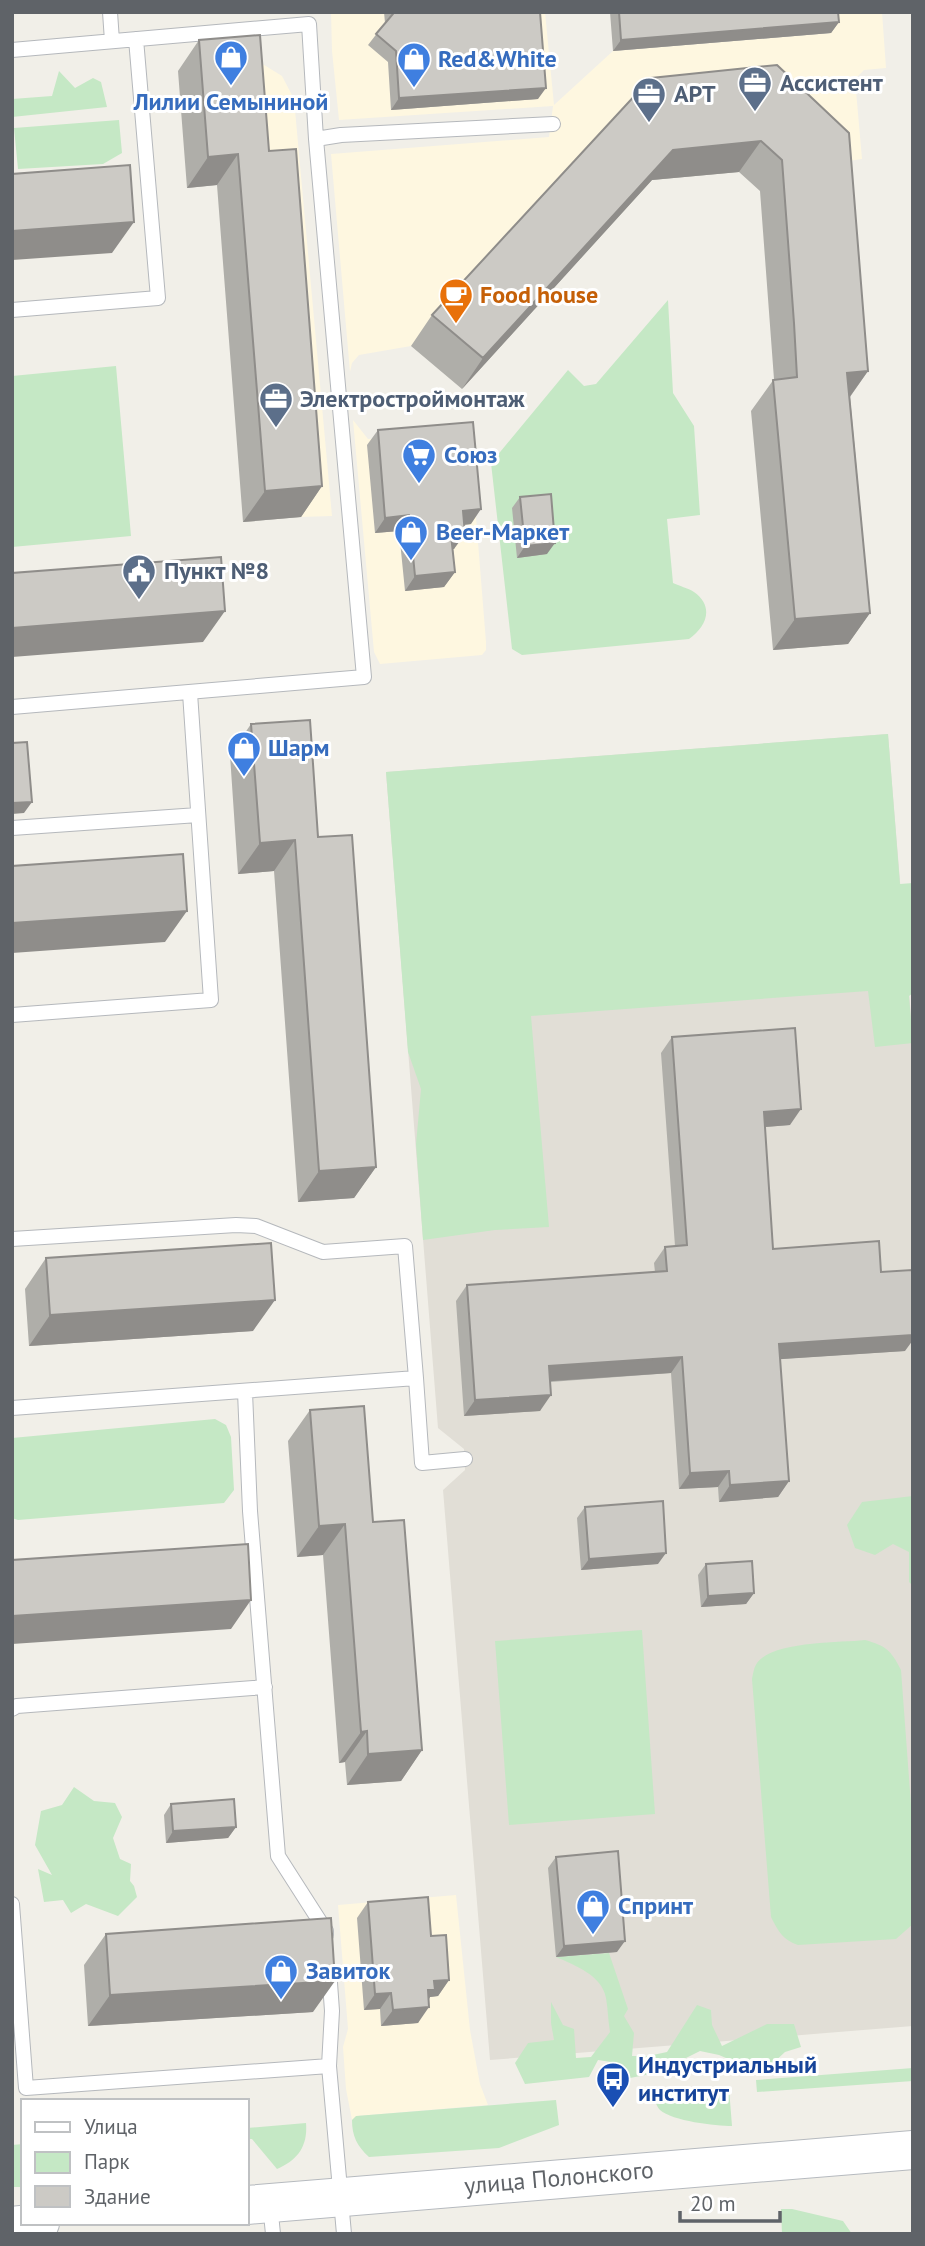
<svg xmlns="http://www.w3.org/2000/svg" width="925" height="2246" viewBox="0 0 925 2246" font-family="'PT Sans',sans-serif">
<rect width="100%" height="100%" fill="#f1efe8"/>
<path fill="#fef7e0" d="M331,12h214l9,93 59,-54 218,-18 -1,-21h52l4,56 -22,2 -9,9 7,80 -34,5 -199,-55 -218,237 -52,9 -7,8 -2,9 -19,-218 218,-17 4,-31 -214,14 -7,-69z
M251,57l31,19 12,23 38,417 -31,1 -26,-337z
M353,420l15,19 101,-9 17,212v8l-4,5 -102,9 -6,-12z
M456,1895l14,135 10,54 8,21 -131,11 -5,4 -6,-31 -3,-42 5,-18 -10,-124z"/>
<path fill="#e1ded6" d="M888,734l25,307v985l-423,34 -47,-570 22,-20 -1,-21 -26,-21 -52,-656z"/>
<path fill="#c5e8c5" d="M59,71l16,17 18,-10 8,4 6,25 -95,10v-18l40,-3z
M119,120l3,33 -19,11 -85,5 -4,-41z
M668,300l5,93 21,33 6,89 -33,4 6,64c6,3 15,5 21,9 21,15 12,35 -5,47l-167,16 -10,-6 -21,-186 77,-93 16,16 12,-2z
M116,366l15,170 -119,11v-171z
M888,734l12,150 13,-1v110l-4,3 4,47 -38,4 -7,-56 -337,25 18,211 -54,3 -72,10 -7,-96 5,-55 -13,-37 -22,-280z
M215,1419l11,6 5,12 3,53 -10,13 -206,17 -6,-2v-80z
M913,1496v90l-4,-4v-30l-16,-8 -18,11 -20,-7 -8,-23 15,-23z
M642,1630l13,184 -146,11 -14,-184z
M865,1640c21,6 26,10 36,30l12,162v92l-17,15 -98,6c-15,-5 -20,-14 -27,-28l-19,-238c1,-5 2,-12 5,-16 16,-22 81,-20 108,-23z
M74,1787l20,14 21,2 7,14 -9,21 7,21 11,5 -1,17 4,5 3,11 -19,19 -32,-12 -15,9 -8,-13 -19,2 -6,-33 14,6 -17,-30 6,-34 21,-6z
M609,1953l19,56 -4,7 10,17 -2,23h16l19,-4 30,-47 14,5 1,15 10,21 45,-22h27l7,23 -16,5 -14,13 -31,-1 -21,-9 -19,-4 -20,10 -9,9 -41,8 -19,-16 -13,-2 -9,17 -64,7 -10,-21 13,-20 26,-3 -3,-17v-21l12,23 11,4 2,29 15,-1 19,-25c-2,-11 -2,-23 -4,-34 -4,-23 -32,-33 -50,-41z
M913,2068v13l-156,11 -1,-12z
M729,2088l3,38c-16,0 -60,-5 -72,-16 -3,-3 -6,-11 -8,-15z
M556,2100l3,25 -60,23 -130,9c-12,-11 -17,-21 -17,-37l4,-4z
M306,2123c2,24 -9,37 -29,46l-25,-30h-5v-11z
M23,2144v43h-11v-42z
M781,2209h11l51,12 9,13h-70z"/>
<g fill="none" stroke-linecap="round" stroke-linejoin="round">
<g stroke="#b5b8bc" stroke-width="16">
<path id="lane" d="M110,12l2,29
M12,50l297,-26 7,115 48,538 -352,30
M316,139l25,-4 212,-11
M12,310l146,-12 -22,-259
M12,828l186,-13
M12,1015l199,-15 -21,-307
M12,1239l224,-14 20,1 67,26 82,-6 11,132
M245,1392l5,119 28,345 48,75v4
M12,1408l404,-30 6,85 43,-4
M12,1709l5,-3 248,-19
M12,1904l14,184 303,-22
M329,1969l3,42 -3,55 15,168
M270,2204l3,30"/>
</g>
<g stroke="#b6babf" stroke-width="40">
<path id="secondary" d="M247,2205l666,-55
M12,2226l28,-3"/>
</g>
<use href="#lane" stroke="#fff" stroke-width="14"/>
<use href="#secondary" stroke="#fff" stroke-width="38"/>
</g>
<path fill="#afaea9" d="M384,12h156l-2,87 -147,11 -3,-48 -20,-17 17,-22z
M610,12h228l1,10 -8,11 -218,18z
M199,40l70,111 53,335 -21,31 -58,5 -26,-337 -30,3 -9,-117z
M777,65l91,306 -18,26 20,216 -22,31 -75,6 -22,-239 23,-32 -14,-188 -21,-19 -87,8 -190,209 -51,-43 21,-31z
M378,430l93,94 -7,1 -10,24h-1l2,23 -11,15 -39,4 -6,-60 -24,2 -8,-88z
M520,497l27,57 -30,4 -5,-50z
M251,724l67,113 58,330 -22,31 -56,4 -24,-331 -36,3 -8,-119z
M672,1037l118,88 -25,2 8,122 108,23 24,79 -125,8 9,122 -11,16 -59,5 -1,-15 -39,2 -8,-116 -121,9 -10,29 -76,5 -8,-115 11,-16 188,-13 -1,-9 11,-16 10,-1 -14,-193z
M46,1258l207,73 -224,15 -4,-57z
M310,1410l63,112 49,228 -21,31 -54,4 -2,-23 -6,1 -16,-208 -26,2 -9,-116z
M585,1507l73,57 -77,6 -4,-52z
M706,1564l48,29 -8,11 -45,3 -3,-32z
M171,1804l65,23 -8,11 -62,5 -2,-28z
M556,1857l61,95 -61,5 -8,-89z
M368,1902l63,34 18,44 -11,16 -8,1 -12,26 -37,3 -1,-17 -16,1 -7,-92z
M106,1934l207,78 -225,14 -4,-61z"/>
<path fill="#8f8d8a" d="M839,22l-8,11 -218,18 8,-11z
M546,88l-8,11 -147,11 8,-12z
M761,141l-22,31 -87,8 -190,209 21,-31 190,-208z
M238,154l-21,31 -30,3 21,-31z
M134,222l-22,31 -100,7v-29z
M868,371l-22,31 1,-29z
M322,486l-21,31 -58,5 22,-31z
M481,509l-10,15 -19,2 11,-15z
M409,515l-10,16 -24,2 10,-15z
M465,534l-11,15 -13,1 10,-15z
M555,543l-8,11 -30,4 8,-12z
M455,572l-11,15 -39,4 10,-15z
M225,611l-22,31 -191,15v-29z
M870,613l-22,31 -75,6 22,-31z
M32,802l-8,11 -12,1v-11z
M295,840l-21,31 -36,3 22,-31z
M187,911l-22,31 -153,11v-30z
M801,1109l-11,16 -37,3 11,-16z
M376,1167l-22,31 -56,4 21,-31z
M275,1300l-22,31 -224,15 21,-31z
M913,1335v5l-8,11 -137,9 11,-16z
M682,1357l-11,16 -133,9 11,-16z
M551,1395l-11,16 -76,5 11,-16z
M729,1471l-11,16 -39,2 11,-16z
M789,1481l-11,16 -59,5 11,-17z
M345,1524l-22,31 -26,2 22,-31z
M666,1553l-8,11 -77,6 8,-11z
M754,1593l-8,11 -45,3 7,-11z
M251,1600l-20,29 -219,15v-28z
M367,1731l-22,31 -6,1 22,-31z
M422,1750l-21,31 -54,4 21,-31z
M236,1827l-8,11 -62,5 7,-12z
M625,1941l-8,11 -61,5 8,-11z
M449,1980l-11,16 -8,1 -6,9h-8l18,-25z
M335,1981l-22,31 -225,14 22,-31z
M391,1993l-11,16 -16,1 11,-16z
M429,2007l-11,16 -37,3 12,-16z"/>
<path fill="#cccac5" stroke="#8f8d8a" stroke-width="2" d="M393,12h147l6,76 -147,10 -3,-47 -20,-17 17,-20z
M619,12h219l1,10 -218,18z
M260,35l9,116 27,-2 26,337 -57,5 -27,-337 -30,3 -9,-117z
M777,65l72,68 19,238 -21,2 23,240 -75,6 -22,-239 24,-3 -3,-54 -12,-163 -21,-19 -88,9 -190,208 -51,-43 219,-237z
M130,165l4,57 -122,9v-57z
M473,422l8,87 -18,2 2,23 -14,1 4,37 -40,4 -6,-61 -24,3 -7,-88z
M551,494l4,49 -30,3 -5,-49z
M221,557l4,54 -213,17v-55z
M310,720l8,117 34,-2 24,332 -57,4 -24,-331 -35,3 -9,-119z
M27,742l5,60 -20,1v-60z
M183,854l4,57 -175,12v-57z
M795,1028l6,81 -37,3 9,137 106,-8 2,31 31,-2 1,65 -134,9 10,137 -59,4 -1,-14 -39,2 -8,-116 -133,9 2,29 -76,5 -8,-115 200,-14 -2,-24 22,-2 -15,-208z
M271,1243l4,57 -225,15 -4,-57z
M364,1406l9,116 31,-2 18,230 -54,4 -1,-23 -6,1 -16,-208 -26,2 -9,-116z
M663,1501l3,52 -77,6 -4,-52z
M248,1544l3,56 -239,16v-56z
M752,1561l2,32 -46,3 -2,-32z
M234,1799l2,28 -63,4 -2,-27z
M618,1851l7,90 -61,5 -8,-89z
M428,1897l3,39 15,-1 3,45 -15,1 1,9h-7l1,17 -36,3 -2,-17 -16,1 -7,-92z
M331,1918l4,63 -225,14 -4,-61z"/>
<defs>
<g id="shop-pin" transform="scale(1.75)"><path d="M0 17L-7.5 6A9.5 9.5 0 1 1 7.5 6Z" fill="#3f7fe0" stroke="#fff"/><path d="M-5-2.5h2.3a2.7 3.5 0 0 1 5.4 0H5L5.5 6h-11ZM-1.5-2.5h3a1.5 2.3 0 0 0-3 0Z" fill="#fff"/></g>
<g id="office-pin" transform="scale(1.75)"><path d="M0 17L-7.5 6A9.5 9.5 0 1 1 7.5 6Z" fill="#5c6f8a" stroke="#fff"/><path d="M-6-3h4V-5.5h4V-3h4V5H-6ZM-1-4.5V-3h2v-1.5ZM-6 0V1H6V0Z" fill="#fff"/></g>
<g id="cafe-pin" transform="scale(1.75)"><path d="M0 17L-7.5 6A9.5 9.5 0 1 1 7.5 6Z" fill="#e8710a" stroke="#fff"/><path d="M-5.5-4.5H6V0H3Q3 3.5 0 3.5H-2.5Q-5.5 3.5-5.5 0ZM3-3.2v2h1.7v-2ZM-6 4.5H4V6H-6Z" fill="#fff"/></g>
<g id="supermarket-pin" transform="scale(1.75)"><path d="M0 17L-7.5 6A9.5 9.5 0 1 1 7.5 6Z" fill="#3f7fe0" stroke="#fff"/><path d="M-6-5.5h2.5l.6 2H6L4.5 2H-2.5L-4.4-4H-6ZM-1.5 3.2a1.3 1.3 0 1 0 .1 0ZM3 3.2a1.3 1.3 0 1 0 .1 0Z" fill="#fff"/></g>
<g id="civic-pin" transform="scale(1.75)"><path d="M0 17L-7.5 6A9.5 9.5 0 1 1 7.5 6Z" fill="#5c6f8a" stroke="#fff"/><path d="M-.6-6.5H3V-4.5H.6V-3L4-1V1h2V6H-6V1h2V-1L-.6-3ZM-1.2 2.5V6h2.4V2.5Z" fill="#fff"/></g>
<g id="bus-pin" transform="scale(1.75)"><path d="M0 17L-7.5 6A9.5 9.5 0 1 1 7.5 6Z" fill="#1a4fb4" stroke="#fff"/><path d="M-5-6H5V4H4V6H2V4H-2V6H-4V4H-5ZM-3.5-4V0h7V-4ZM-3.5 1.2v1.5H-2V1.2ZM2 1.2v1.5H3.5V1.2Z" fill="#fff"/></g>
</defs>
<g fill-rule="evenodd">
<use href="#shop-pin" x="231" y="57"/>
<use href="#shop-pin" x="414" y="59"/>
<use href="#office-pin" x="755" y="83"/>
<use href="#office-pin" x="649" y="94"/>
<use href="#cafe-pin" x="456" y="295"/>
<use href="#office-pin" x="276" y="399"/>
<use href="#supermarket-pin" x="419" y="455"/>
<use href="#shop-pin" x="411" y="532"/>
<use href="#civic-pin" x="139" y="571"/>
<use href="#shop-pin" x="244" y="748"/>
<use href="#shop-pin" x="593" y="1906"/>
<use href="#shop-pin" x="281" y="1971"/>
<use href="#bus-pin" x="613" y="2079"/>
</g>
<g text-anchor="middle" stroke-width="6" stroke-linejoin="round" paint-order="stroke">
<g font-size="24" font-weight="bold" fill="#366cbe" stroke="#fff" text-anchor="start">
<text x="438" y="67">Red&amp;White</text>
<text x="231" y="110" text-anchor="middle">Лилии Семыниной</text>
<text x="444" y="463">Союз</text>
<text x="436" y="540">Beer-Маркет</text>
<text x="268" y="756">Шарм</text>
<text x="618" y="1914">Спринт</text>
<text x="306" y="1979">Завиток</text>
</g>
<g font-size="24" font-weight="bold" fill="#4e5e75" stroke="#fff" text-anchor="start">
<text x="780" y="91">Ассистент</text>
<text x="674" y="102">АРТ</text>
<text x="300" y="407">Электростроймонтаж</text>
<text x="164" y="579">Пункт №8</text>
</g>
<g font-size="24" font-weight="bold" fill="#c56008" stroke="#fff" text-anchor="start">
<text x="480" y="303">Food house</text>
</g>
<g font-size="24" font-weight="bold" fill="#164399" stroke="#fff" text-anchor="start">
<text x="638" y="2073">Индустриальный<tspan x="638" dy="28">институт</tspan></text>
</g>
<g font-size="24" fill="#5f6368" stroke="#fff">
<text transform="translate(559 2178) rotate(-5)" y="8">улица Полонского</text>
</g>
</g>
<rect width="925" height="2246" fill="none" stroke="#5f6368" stroke-width="28"/>
<rect x="21" y="2099" width="228" height="126" fill="#ffffff" stroke="#bfc1c3" stroke-width="2"/>
<rect x="35" y="2122" width="35" height="10" fill="#ffffff" stroke="#bfc1c3" stroke-width="2"/>
<text x="84" y="2134" font-size="21" fill="#5f6368">Улица</text>
<rect x="35" y="2152" width="35" height="21" fill="#c5e8c5" stroke="#bfc1c3" stroke-width="2"/>
<text x="84" y="2169" font-size="21" fill="#5f6368">Парк</text>
<rect x="35" y="2186" width="35" height="21" fill="#cccac5" stroke="#bfc1c3" stroke-width="2"/>
<text x="84" y="2204" font-size="21" fill="#5f6368">Здание</text>
<path d="M680 2211v10h100v-10" fill="none" stroke="#5f6368" stroke-width="3.5"/>
<text x="690" y="2211" font-size="21" fill="#5f6368" stroke="#ffffff" stroke-width="5" paint-order="stroke">20 m</text>
</svg>
